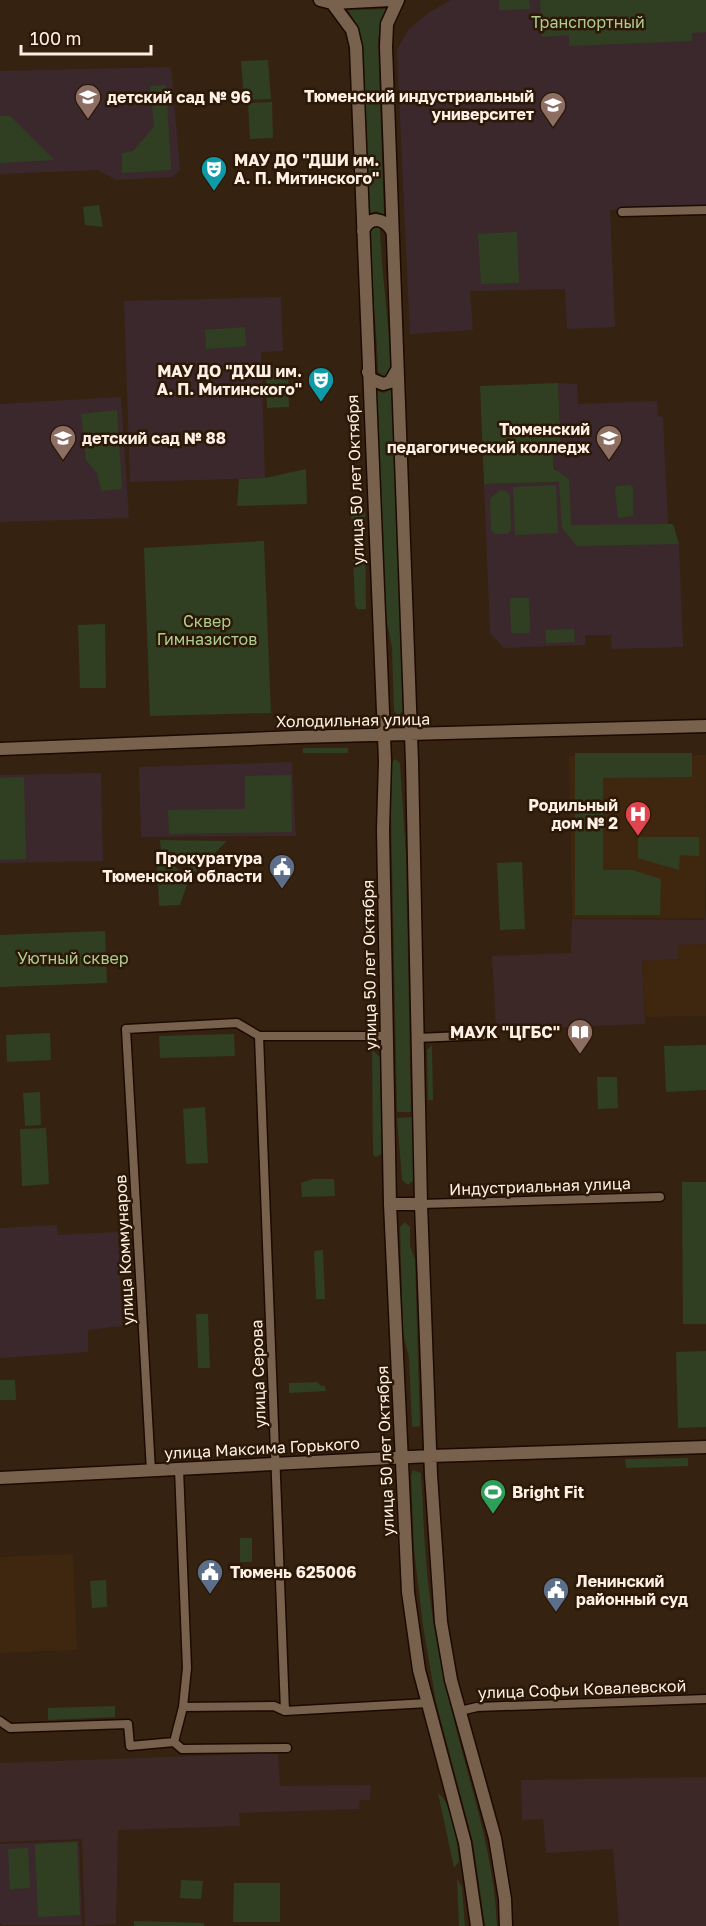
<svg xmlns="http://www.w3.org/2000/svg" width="706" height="1926" viewBox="0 0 706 1926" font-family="'Golos Text',sans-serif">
<rect width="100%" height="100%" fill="#362210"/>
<path fill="#3f260f" d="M706,755l-1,163h-133l-3,-162z
M706,944v72l-61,1 -3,-56 36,-2v-14z
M73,1554l4,96 -77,3v-96z"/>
<path fill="#3c2826" d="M706,907v37l-28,1v14l-36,2 3,63 -149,6 -4,-74 79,-3 1,-34 133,1z
M278,1753l2,33 91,-1 -1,15h-10l-1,9 -120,4 1,13 -122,4 -2,94 -31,2 -3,-87 -82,3v-79z
M706,1777v149h-87l-6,-77 -67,4 -3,-34 -21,1 -1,-40z"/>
<path fill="#3b282c" d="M451,0h255v206l-96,4 5,117 -48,2 -2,-40 -95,2 3,39 -63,4 -13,-284 11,-20 23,-19z
M171,67l9,103 -7,7 -57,3 -18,-10 -98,4v-103z
M281,297l2,54 -22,1 4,126 -135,4 -6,-181z
M558,383l19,1 1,20 79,-3 1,15 5,1 5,107 11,20 4,103 -71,2 -1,-14h-26v10l-81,3 -14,-15 -6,-149 75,-2 -7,-26 9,-8z
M121,397l8,121 -129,4v-118z
M292,762l4,74 -155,1 -2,-70z
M101,773l2,88 -103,2v-88z
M57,1225l1,10 60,-3 4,94 -34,4v22l-88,6v-130z
M79,1841l3,84h-78l-4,-2v-79z"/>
<path fill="#303f21" d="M499,0h30l1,9 -31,1z
M540,0h166v32l-14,1v8l-123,5v-11l-27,2z
M389,9l-9,18 -2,13 6,175 -7,-4 -9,2 -6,-171 -3,-14 -11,-18z
M268,60l3,39 -27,1 -3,-39z
M166,85l5,85 -49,3v-20l11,-2 21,-24 -4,-41z
M272,102l1,36 -23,1 -2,-36z
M0,116h10l44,44 -54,3z
M99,205l4,22 -18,-2 -2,-18z
M377,225l3,5c2,47 9,93 11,141l-6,6 -7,-5c-1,-47 -8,-93 -9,-141l2,-5z
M517,232l2,51 -38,1 -3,-50z
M245,327l1,19 -40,3 -1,-19z
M288,366l1,41 -22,1 -1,-41z
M558,383l3,65 -8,8 1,13 15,10 2,46 102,-1 6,20 -102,2 -15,-18 -3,-46 -75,2 -4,-98z
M392,389l11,322 -5,4 -4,-4 -2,-63 -8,-41 -9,-217 9,3z
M117,410l5,79 -21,2 -4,-18 -11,-13 -5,-46z
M306,469l1,35 -70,2 2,-27 26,-1z
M556,485l2,48 -43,2 -2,-48z
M629,485l4,2v29l-15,2 -3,-29 2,-3z
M500,490l6,1 4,4 1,35 -4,4h-12l-4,-4 -1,-31z
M351,510h14l1,99h-9l-2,-4z
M264,541l7,172 -121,3 -6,-168z
M510,598h19l1,35h-19z
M105,624l1,64h-26l-2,-63z
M574,629l1,13 -29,1 -1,-13z
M303,748h45v5h-45z
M575,753h117v24l-89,1v92h29l29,9 -1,36h-85z
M395,759l5,4 6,93 5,256h-14l-7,-348z
M291,775l1,57 -123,2 -1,-24 77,-1v-33z
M24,777l2,82 -26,1v-82z
M638,837h61v19l-19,-1 -1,15 -41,-12z
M160,840l67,1 -32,31 -21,-20h-13z
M157,862l14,1 18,16 -9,26 -21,1z
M522,862l3,67 -25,1 -3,-67z
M105,931l2,52 -107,4v-52z
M50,1033l1,27 -44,2 -1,-27z
M234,1034l1,22 -75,2 -1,-22z
M432,1045l1,55h-5l-1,-50z
M706,1045v45l-40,2 -2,-46z
M372,1050l8,7 2,97 -6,3 -3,-2z
M597,1077h20l1,31 -20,1z
M40,1092l1,33 -16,1 -2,-33z
M205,1107l3,56 -22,1 -3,-55z
M412,1117l2,63 -6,5 -6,-5 -5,-62z
M46,1128l3,56 -27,2 -2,-57z
M313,1179h21l1,17 -33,1 -1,-14z
M682,1182h24v142h-23z
M405,1222l5,5v19l5,13 5,167 -8,1 -3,-70 -6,-23 -3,-107z
M323,1250l2,49h-9l-2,-48z
M196,1314h12l2,54h-12z
M706,1351v76l-28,1 -2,-76z
M0,1380h15l1,20h-16z
M317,1382l4,4h4l1,5 -37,2v-10z
M688,1458v8l-62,2 -1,-9z
M413,1470l8,3c2,25 2,49 4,73 3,52 12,103 24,153 17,77 45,148 48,227h-12l-12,-84 -37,-140 -13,-76 -9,-77 -3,-73z
M240,1538h12v24h-12z
M106,1580l1,27 -15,1 -2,-27z
M115,1706v11l-67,3v-12z
M438,1793c17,14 19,47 21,68l-5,7z
M77,1842l3,73 -42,2 -3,-73z
M28,1848l2,40 -20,1 -2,-40z
M457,1879l5,8 3,39h-6z
M181,1880l22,1 -2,18 -21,-1z
M234,1883h46v39h-47z
M134,1921l70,2v3h-70z"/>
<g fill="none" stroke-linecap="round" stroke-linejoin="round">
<g stroke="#1c0a00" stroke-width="11">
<path id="street" d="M622,212l84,-2
M259,1036l26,675
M417,1038l69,-3
M421,1204l239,-7
M151,1471l-25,-442 111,-6 22,13h129
M183,1707l91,-1 11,5 143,-8
M460,1711l17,-4 229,-8
M0,1721l10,7 118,-4 2,22 44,-4 8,7 105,-1
M174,1742l9,-35 4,-39 -8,-199"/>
</g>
<g stroke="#1c0a00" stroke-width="15">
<path id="secondary" d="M320,0l12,3 59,-3
M398,0l-11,24 -1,23 26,715 9,442 10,271 10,147 10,58 44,158 10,61 1,27
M332,3l20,27 4,17 29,714 -2,69 7,374 18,388 11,78 46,173 12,83
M363,231c7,-16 21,-13 29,0
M368,372l3,7 12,5 7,-2 7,-12
M0,749l297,-12 409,-11
M390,1204h31
M0,1478l430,-22 276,-9"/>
</g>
<use href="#street" stroke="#78614d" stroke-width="8"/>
<use href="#secondary" stroke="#78614d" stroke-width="12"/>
</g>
<defs>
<g id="school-pin" transform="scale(1.35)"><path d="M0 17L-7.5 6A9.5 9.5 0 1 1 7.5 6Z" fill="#8d6e63" stroke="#2b1806"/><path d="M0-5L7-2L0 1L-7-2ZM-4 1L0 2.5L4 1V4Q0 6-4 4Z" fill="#fff"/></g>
<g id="university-pin" transform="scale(1.35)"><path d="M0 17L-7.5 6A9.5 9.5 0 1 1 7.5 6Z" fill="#8d6e63" stroke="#2b1806"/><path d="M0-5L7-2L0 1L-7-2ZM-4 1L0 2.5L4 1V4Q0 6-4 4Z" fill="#fff"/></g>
<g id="theatre-pin" transform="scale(1.35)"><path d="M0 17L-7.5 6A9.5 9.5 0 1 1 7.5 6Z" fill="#0f9aa8" stroke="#2b1806"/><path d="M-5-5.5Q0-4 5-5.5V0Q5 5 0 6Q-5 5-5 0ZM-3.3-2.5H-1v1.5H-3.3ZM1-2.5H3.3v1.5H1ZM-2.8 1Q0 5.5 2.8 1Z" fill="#fff"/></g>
<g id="hospital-pin" transform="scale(1.35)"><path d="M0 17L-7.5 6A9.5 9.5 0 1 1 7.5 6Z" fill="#e0444e" stroke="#2b1806"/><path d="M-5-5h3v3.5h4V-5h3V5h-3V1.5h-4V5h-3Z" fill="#fff"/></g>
<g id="civic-pin" transform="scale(1.35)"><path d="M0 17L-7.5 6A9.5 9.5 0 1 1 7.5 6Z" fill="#5c6f8a" stroke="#2b1806"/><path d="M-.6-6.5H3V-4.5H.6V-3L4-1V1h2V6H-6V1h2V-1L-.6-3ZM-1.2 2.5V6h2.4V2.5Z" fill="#fff"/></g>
<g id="library-pin" transform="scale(1.35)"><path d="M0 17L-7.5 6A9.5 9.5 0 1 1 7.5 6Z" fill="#8d6e63" stroke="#2b1806"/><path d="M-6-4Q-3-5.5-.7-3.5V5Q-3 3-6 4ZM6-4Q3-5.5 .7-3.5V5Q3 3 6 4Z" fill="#fff"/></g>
<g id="stadium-pin" transform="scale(1.35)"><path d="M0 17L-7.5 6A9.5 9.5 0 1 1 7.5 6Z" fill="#2e9e5b" stroke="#2b1806"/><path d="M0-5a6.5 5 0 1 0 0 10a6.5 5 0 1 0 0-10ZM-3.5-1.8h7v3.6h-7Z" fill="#fff"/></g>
</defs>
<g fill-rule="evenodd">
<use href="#school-pin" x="88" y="97"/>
<use href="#university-pin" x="553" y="105"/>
<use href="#theatre-pin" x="214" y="169"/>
<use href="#theatre-pin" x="321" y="380"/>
<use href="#school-pin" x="63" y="438"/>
<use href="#university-pin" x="609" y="438"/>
<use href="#hospital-pin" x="638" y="814"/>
<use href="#civic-pin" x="282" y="867"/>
<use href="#library-pin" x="580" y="1032"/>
<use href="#stadium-pin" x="493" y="1492"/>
<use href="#civic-pin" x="210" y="1572"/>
<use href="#civic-pin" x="556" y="1590"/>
</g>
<g text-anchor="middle" stroke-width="5" stroke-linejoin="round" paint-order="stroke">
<g font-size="16" fill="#adce8f" stroke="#2b1806">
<text x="588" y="28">Транспортный</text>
<text x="207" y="627">Сквер<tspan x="207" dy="18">Гимназистов</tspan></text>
<text x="73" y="964">Уютный сквер</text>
</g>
<g font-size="16" font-weight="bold" fill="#fef0e5" stroke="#2b1806" text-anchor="end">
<text x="534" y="102">Тюменский индустриальный<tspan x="534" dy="18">университет</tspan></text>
<text x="107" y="103" text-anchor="start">детский сад № 96</text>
<text x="234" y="166" text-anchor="start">МАУ ДО "ДШИ им.<tspan x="234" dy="18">А. П. Митинского"</tspan></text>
<text x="302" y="377">МАУ ДО "ДХШ им.<tspan x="302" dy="18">А. П. Митинского"</tspan></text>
<text x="590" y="435">Тюменский<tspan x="590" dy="18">педагогический колледж</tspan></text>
<text x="82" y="444" text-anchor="start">детский сад № 88</text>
<text x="618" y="811">Родильный<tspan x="618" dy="18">дом № 2</tspan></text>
<text x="262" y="864">Прокуратура<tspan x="262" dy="18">Тюменской области</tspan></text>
<text x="560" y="1038">МАУК "ЦГБС"</text>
<text x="512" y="1498" text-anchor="start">Bright Fit</text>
<text x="230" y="1578" text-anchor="start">Тюмень 625006</text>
<text x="576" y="1587" text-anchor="start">Ленинский<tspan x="576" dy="18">районный суд</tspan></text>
</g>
<g font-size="16" fill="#fef0e5" stroke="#2b1806">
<text transform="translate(355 480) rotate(-92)" y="6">улица 50 лет Октября</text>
<text transform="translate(353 720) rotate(-1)" y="6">Холодильная улица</text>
<text transform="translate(369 965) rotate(-91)" y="6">улица 50 лет Октября</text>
<text transform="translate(540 1186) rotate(-2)" y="6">Индустриальная улица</text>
<text transform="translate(124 1250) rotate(-93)" y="6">улица Коммунаров</text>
<text transform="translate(258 1374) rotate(-92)" y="6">улица Серова</text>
<text transform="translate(262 1448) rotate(-3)" y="6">улица Максима Горького</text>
<text transform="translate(385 1451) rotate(-92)" y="6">улица 50 лет Октября</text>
<text transform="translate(582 1689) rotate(-2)" y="6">улица Софьи Ковалевской</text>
</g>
</g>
<path d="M21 45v9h130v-9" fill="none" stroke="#fef0e5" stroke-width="3"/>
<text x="30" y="45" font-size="18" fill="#fef0e5" stroke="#2b1806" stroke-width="4.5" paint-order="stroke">100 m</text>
</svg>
